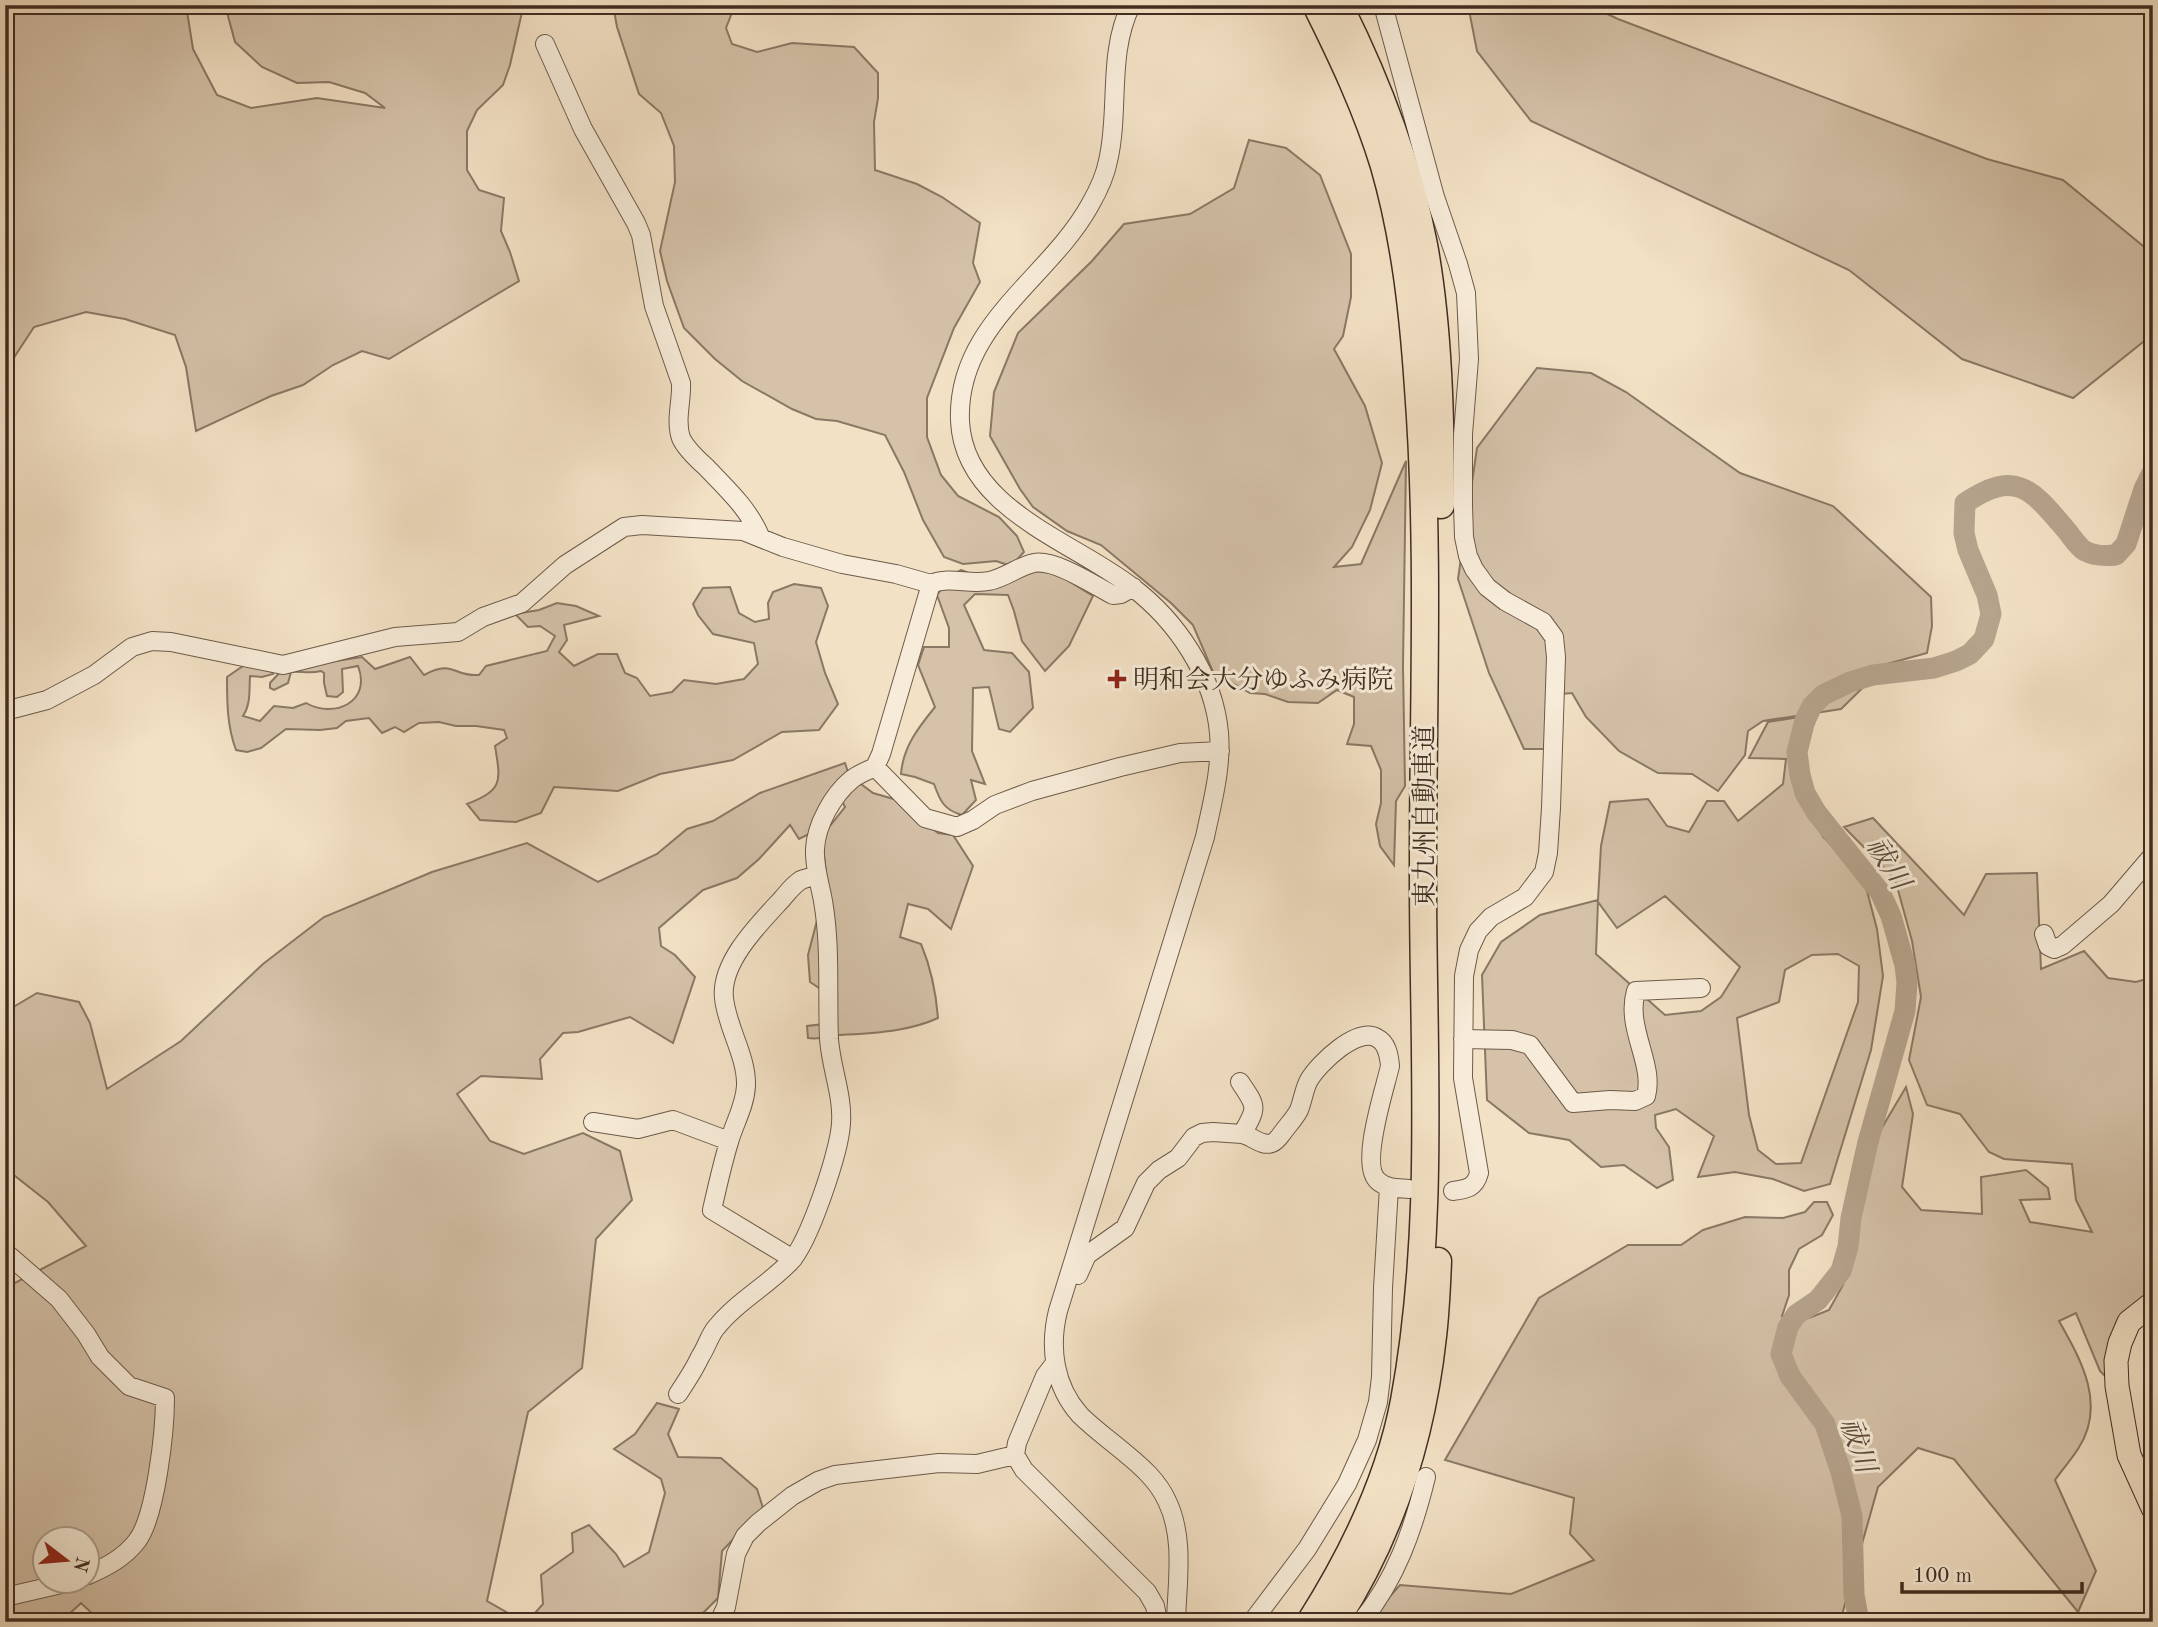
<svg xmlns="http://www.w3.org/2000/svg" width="2158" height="1627" viewBox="0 0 2158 1627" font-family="'Old Standard TT','Noto Serif JP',serif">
<rect width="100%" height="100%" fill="#f3e1c5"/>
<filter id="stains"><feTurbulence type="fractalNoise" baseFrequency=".00286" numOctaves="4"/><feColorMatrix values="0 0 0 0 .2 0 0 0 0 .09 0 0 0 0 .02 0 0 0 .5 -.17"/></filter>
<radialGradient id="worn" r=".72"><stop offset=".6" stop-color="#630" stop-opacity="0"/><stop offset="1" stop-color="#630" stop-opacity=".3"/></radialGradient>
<path fill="#d5c2a9" stroke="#8a7865" stroke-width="2" fill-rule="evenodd" d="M5,5h181l7,44 24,46 34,13 66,-10 68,10 -20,-15 -36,-11 -32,1 -35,-16 -27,-25 -10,-37h304l-7,7 -12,53 -7,20 -26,25 -10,21v39l12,20 25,8 -3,33 9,21 9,29 -130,78 -27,-8 -29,14 -30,20 -32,11 -75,35 -10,-64 -11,-32 -50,-16 -39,-7 -52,15 -19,29 -10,20z
M613,5h122l-9,23 6,16 25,8 35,-9 62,4 24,26v25l-4,24 1,48 42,14 25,13 38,26 -7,40 7,19 -26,46 -27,70v39l14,38 17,21 41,21 18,19 7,16 -13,14 -15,-5 -33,3 -19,-7 -21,-37 -19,-48 -19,-37 -48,-14 -21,-2 -24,-10 -50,-28 -27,-22 -31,-31 -17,-47 -7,-30 15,-69 -1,-36 -13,-33 -22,-19 -22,-67z
M1468,5h120l30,14 369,140 76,21 80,66 10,14v74l-80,64 -111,-39 -113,-89 -318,-149 -54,-70z
M1249,140l37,8 34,27 31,79v43l-8,39 -9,13 31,57 17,57 -12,47 -18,37 -18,20 27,-3 45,-103 -3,205 2,120 -9,15 -2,64 -14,-19 -4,-22 5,-21v-33l-10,-24 -24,-2 7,-20v-27l-17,-7 -19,13 -30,-1 -23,-8 -15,-1 -37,-21 -20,-47 -22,-22 -70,-58 -34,-14 -34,-24 -13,-18 -30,-53 4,-44 24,-59 74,-72 32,-37 66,-10 44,-26z
M1537,368l54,5 35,19 114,81 93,33 98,91 1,29 -5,27 -40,11 -46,45 -78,12 -15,10 -3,24 -27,36 -26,-17 -34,-1 -39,-22 -33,-34 -14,-24 -22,2 -6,54h-20l-35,-76 -31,-94 19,-131z
M961,570l23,9 49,-8 12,1 12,2 36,22 -24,50 -24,25 -23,-30 -8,-30 -6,-16 -33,-1 -11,11 20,45 28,3 17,19 4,36 -23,24 -11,-3 -10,-42 -16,1 -1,63 13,33 -14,-4 5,20 -14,15c-18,-5 -22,-14 -28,-31l-19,-7 -14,-3c2,-27 17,-46 34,-67l-17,-42 6,-18h25v-19l-12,-33 16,-21z
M794,584l27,4 7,18 -12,36 9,31 13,31 -19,26 -37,2 -49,28 -73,14 -42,17 -64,-4 -13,26 -25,9 -36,-2 -13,-16c36,-14 34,-22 28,-58l12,-8 -3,-8 -28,-4h-20l-17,-4 -20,1 -15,9 -9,-5 -13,6 -13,-15 -23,3 -9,7 -17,2 -34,-1 -25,19 -14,4 -11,-2c-9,-24 -9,-48 -9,-73l16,-11h25l5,8 -11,3 -12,-1c-1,15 1,28 -7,40l17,5 14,-15 19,2 13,-5c28,16 66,-1 52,-37l-16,3 1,23 -6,5 -10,-1 -3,-13v-10l-3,-2c-11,3 -20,0 -30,1l-3,11 -14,7 -4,-2v-5l13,-14 79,-12 13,12 35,-12 14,18c30,-16 29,2 55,0l7,-9 61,-15 8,-15 -15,-10 -12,1 -13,-13 24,-4 18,-7 19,3 23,10 -35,9 3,15 -8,12 15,14 24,-12h19l8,19 12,5 13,18 22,-4 12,-12 32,4 28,-5 14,-15 -4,-21 -41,-9 -15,-19 -5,-11 10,-16 27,-1 9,26 16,9 14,-3 -1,-16 5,-11z
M1818,714l-24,57 29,66 25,24 19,30 10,38 6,47 -12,74 -41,134 -26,7 -31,-12 -38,-7 -37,5 16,-41 -38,-27 -21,6 1,13 13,19 4,33 -16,8 -33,-23 -23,2 -32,-27 -40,-7 -42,-33 -5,-125 19,-33 39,-27 58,-15 3,-54 9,-44 38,-3 19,27 22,6 18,-31h17l14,20 45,-37 3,-25 -37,-1 19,-36zM1665,896l75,71 -19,30 -20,14 -36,4 -69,-61 2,-52 19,26zM1838,954l21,12 -1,36 -57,161 -25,1 -18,-14 -9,-35 -12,-97 42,-16 6,-32 27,-15z
M845,763l4,12 24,18 24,7 41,33 15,2 20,31 -22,63 -23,-20 -20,-5 -8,33 21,7c10,24 15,48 17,74 -30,14 -65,15 -98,17 -12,1 -20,5 -32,3l-1,-12 17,-2 -2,-34 -12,-8 -2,-27 19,-73 -5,-46 23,-29 -9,-20 -27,47 -10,5 -9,-14 -31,34 -22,19 -34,12 -44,38 2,18 14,9 20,22 -22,66 -43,-26 -52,15 -15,1 -23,26 2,20 -61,-3 -24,18 33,47 34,13 59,-21 37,18 12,49 -36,39 -14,129 -54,44 -41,189 37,21h-426l-2,-5 -15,-14 -13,12 -23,7h-40v-334l81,-42 -38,-44 -33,-26 -10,5v-169l32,-19 42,9 11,21 17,66 74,-48 82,-77 61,-47 108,-45 95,-29 71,39 59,-28 30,-25 26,-8 47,-28zM46,1540h42v42h-42z
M1873,818l91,97 22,-41 51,-1 4,96 43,-18 24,27 28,4 17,-5v312l-23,20 -21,71 -9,-9 -24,-58 -17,8c22,39 48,84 19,128 -7,11 -16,21 -23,31l41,91 -18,41 -124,-153 -36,-11 -40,39 -38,135h-473l33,-37 111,9 83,-34 -24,-26 4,-36 -129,-38 94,-162 89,-53h53l22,-15 42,-13 38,1 22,-6 9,-10h13l6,13 -11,20 -23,14 -10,21v25l-7,21 27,2 20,-8 14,-25 37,-154 26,-44 7,27 -11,73 19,23 61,4 -1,-37 45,-7 22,18 2,11 -30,1 10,22 62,10 -16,-32 -4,-36 -68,-5 -15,-7 -29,-38 -33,-9 -18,-45 12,-63 -9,-56 -17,-62 -51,-52z
M657,1403l22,6 -11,25 10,23 43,1 36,31 6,19 -41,43 -4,47 -24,24h-167l16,-18 -2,-29 32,-23 -1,-19 17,-8 27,29 8,13 25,-15 16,-59 -4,-14 -47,-30 21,-15z"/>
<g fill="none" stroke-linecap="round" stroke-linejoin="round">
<path stroke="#b6a48d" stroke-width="21" d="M1859,1622l-5,-27 -2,-79 -11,-44 -16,-48 -35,-48 -9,-22 7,-27 8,-12 22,-15 23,-29 7,-24 3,-29 17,-76 37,-131 2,-28 -2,-18 -14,-49 -11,-24 -64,-80 -11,-19 -5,-18 -3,-23 8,-32 7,-14 11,-11 27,-13 23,-7 61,-7 22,-7 14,-7 14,-15 7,-25 -4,-19 -19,-45 -4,-17 1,-30c52,-35 67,-13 102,28 5,6 11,16 18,20 9,5 21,5 31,4l10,-11 18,-55 9,-18"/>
<g stroke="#6d5a4a" stroke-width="20">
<path id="minor" d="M1131,5c-24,49 -11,105 -23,156 -3,16 -10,30 -18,44 -41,74 -134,120 -130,216 4,88 113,120 172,166 45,34 82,89 87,146 3,35 -7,70 -14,104l-147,474c-9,36 -4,75 22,104 14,14 31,26 45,38 17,14 33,28 42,48 18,37 10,81 9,121
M1383,5l52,192 23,67 8,29 3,66 -6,75v72l1,31 4,19 6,13 13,18 18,14 38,21 11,15 2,20 -5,151 -3,45 -4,19 -19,25 -34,20 -13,14 -9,19 -5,26 -1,102 16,95c-4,15 -12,16 -26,18
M545,44l38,85 53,94 5,12 13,71 27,77c1,18 -6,37 0,55 5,11 16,21 25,29 21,22 42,41 54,69
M931,584c19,-8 38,1 58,-3 16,-3 30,-15 45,-18 21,-4 60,22 79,32l8,-1 12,-7
M5,711l42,-11 47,-25 38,-28 20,-6 19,1 112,23 112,-28 63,-5 25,-15 39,-14 43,-38 59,-38 18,-2 101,6 40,16 59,17 54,10 35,10 -50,170 -6,13
M2044,934l4,12 6,3 9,-4 48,-41 42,-49
M1463,1039l49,1 18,5 43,58 37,-3 25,1 11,-5c9,-32 -21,-68 -10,-105l65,-3
M593,1122l45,7 35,-9 56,21
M1242,1134c10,2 20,13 30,9 5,-2 8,-7 11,-11 5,-7 12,-14 16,-22 4,-10 5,-21 10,-30 10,-17 49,-54 68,-42 10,5 12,17 13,28 -5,23 -31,99 -12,115 9,8 20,7 31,8
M5,1252l54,47 27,35 14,23 29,29 36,12c0,32 -9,118 -28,143 -13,17 -31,26 -49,34
M793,1259l-81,-49c5,-22 10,-45 17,-68 5,-18 16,-36 17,-56 1,-30 -19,-58 -22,-88 -4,-36 36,-75 58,-99 6,-7 11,-14 19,-19 5,-2 10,-3 15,-4
M1078,1275l9,-20 38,-27 21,-45 13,-13 19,-12 16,-21 8,-4 11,-1 29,2c16,-27 15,-27 -2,-52
M1055,1363l-10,13 -28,67 -2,12 9,15 123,122 8,14 3,16
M678,1394c8,-12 16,-24 22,-37 6,-9 9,-20 15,-28 21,-27 52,-43 75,-67 19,-19 50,-112 51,-139 2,-28 -10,-55 -12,-84 -2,-46 2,-92 -6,-138 -3,-17 -9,-34 -8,-52 1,-24 18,-54 36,-69 7,-6 16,-9 24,-13l50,51 32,9 16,-7 22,-15 37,-14 88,-24 60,-14 40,-2
M5,1597l65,-15
M719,1622l7,-15 10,-53 9,-18 13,-13 34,-27 26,-15 17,-6 104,-12 38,1 38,-9
M1252,1622l55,-73 40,-65 20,-44 11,-38 3,-25 2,-89 6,-101
M1361,1622c35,-43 52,-92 65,-145"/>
</g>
<g stroke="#402d21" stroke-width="25">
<path id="major" d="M2153,1303l-24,19 -9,21 -4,18 1,25 12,69 24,53"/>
</g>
<g stroke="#402d21" stroke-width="29">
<path id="highway" d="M1339,5c38,76 69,156 85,240 15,82 17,177 17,260
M1310,1622c43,-68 79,-141 94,-221 33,-178 18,-360 19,-539 0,-159 7,-317 -5,-474 -5,-75 -13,-149 -34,-222 -17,-56 -42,-109 -68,-161
M1335,1622c56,-87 87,-184 98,-286 3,-25 4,-50 5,-75"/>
</g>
<use href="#minor" stroke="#f7ecd9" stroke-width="18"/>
<use href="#major" stroke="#f3e1c5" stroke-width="23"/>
<use href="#highway" stroke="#f3e1c5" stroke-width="26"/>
</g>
<path fill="#8f2418" stroke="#f7ecd9" stroke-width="2.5" d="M1113.5 668.5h7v7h7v7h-7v7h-7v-7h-7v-7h7z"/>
<g text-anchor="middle" stroke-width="6" stroke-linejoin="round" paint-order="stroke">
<g font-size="26" fill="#402d21" stroke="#f7ecd9" text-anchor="start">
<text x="1133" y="688">明和会大分ゆふみ病院</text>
</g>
<g font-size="26" fill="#402d21" stroke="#f7ecd9">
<text transform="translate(1424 816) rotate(-90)" y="9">東九州自動車道</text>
</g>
<g font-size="28" font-style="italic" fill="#5e4b3c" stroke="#f7ecd9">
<text transform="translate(1889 863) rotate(58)" y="10">祓川</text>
<text transform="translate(1859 1445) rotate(71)" y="10">祓川</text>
</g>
</g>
<rect width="2158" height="1627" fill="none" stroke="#f3e1c5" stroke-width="28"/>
<rect x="7" y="7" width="2144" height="1613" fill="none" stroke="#402d21" stroke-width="3.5"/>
<rect x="14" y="14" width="2130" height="1599" fill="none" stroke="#402d21" stroke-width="2"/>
<g transform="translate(66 1560) rotate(106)"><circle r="33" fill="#f7ecd9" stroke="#aea08f" stroke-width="2"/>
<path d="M0-5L12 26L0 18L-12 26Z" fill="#8f2418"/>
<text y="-10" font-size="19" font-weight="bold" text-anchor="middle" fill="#402d21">N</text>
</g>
<path d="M1902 1582v10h180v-10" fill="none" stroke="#402d21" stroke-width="3.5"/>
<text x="1913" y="1582" font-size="21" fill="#402d21" stroke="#f7ecd9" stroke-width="5" paint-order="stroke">100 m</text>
<rect width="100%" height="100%" filter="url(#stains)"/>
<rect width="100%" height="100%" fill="url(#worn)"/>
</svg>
